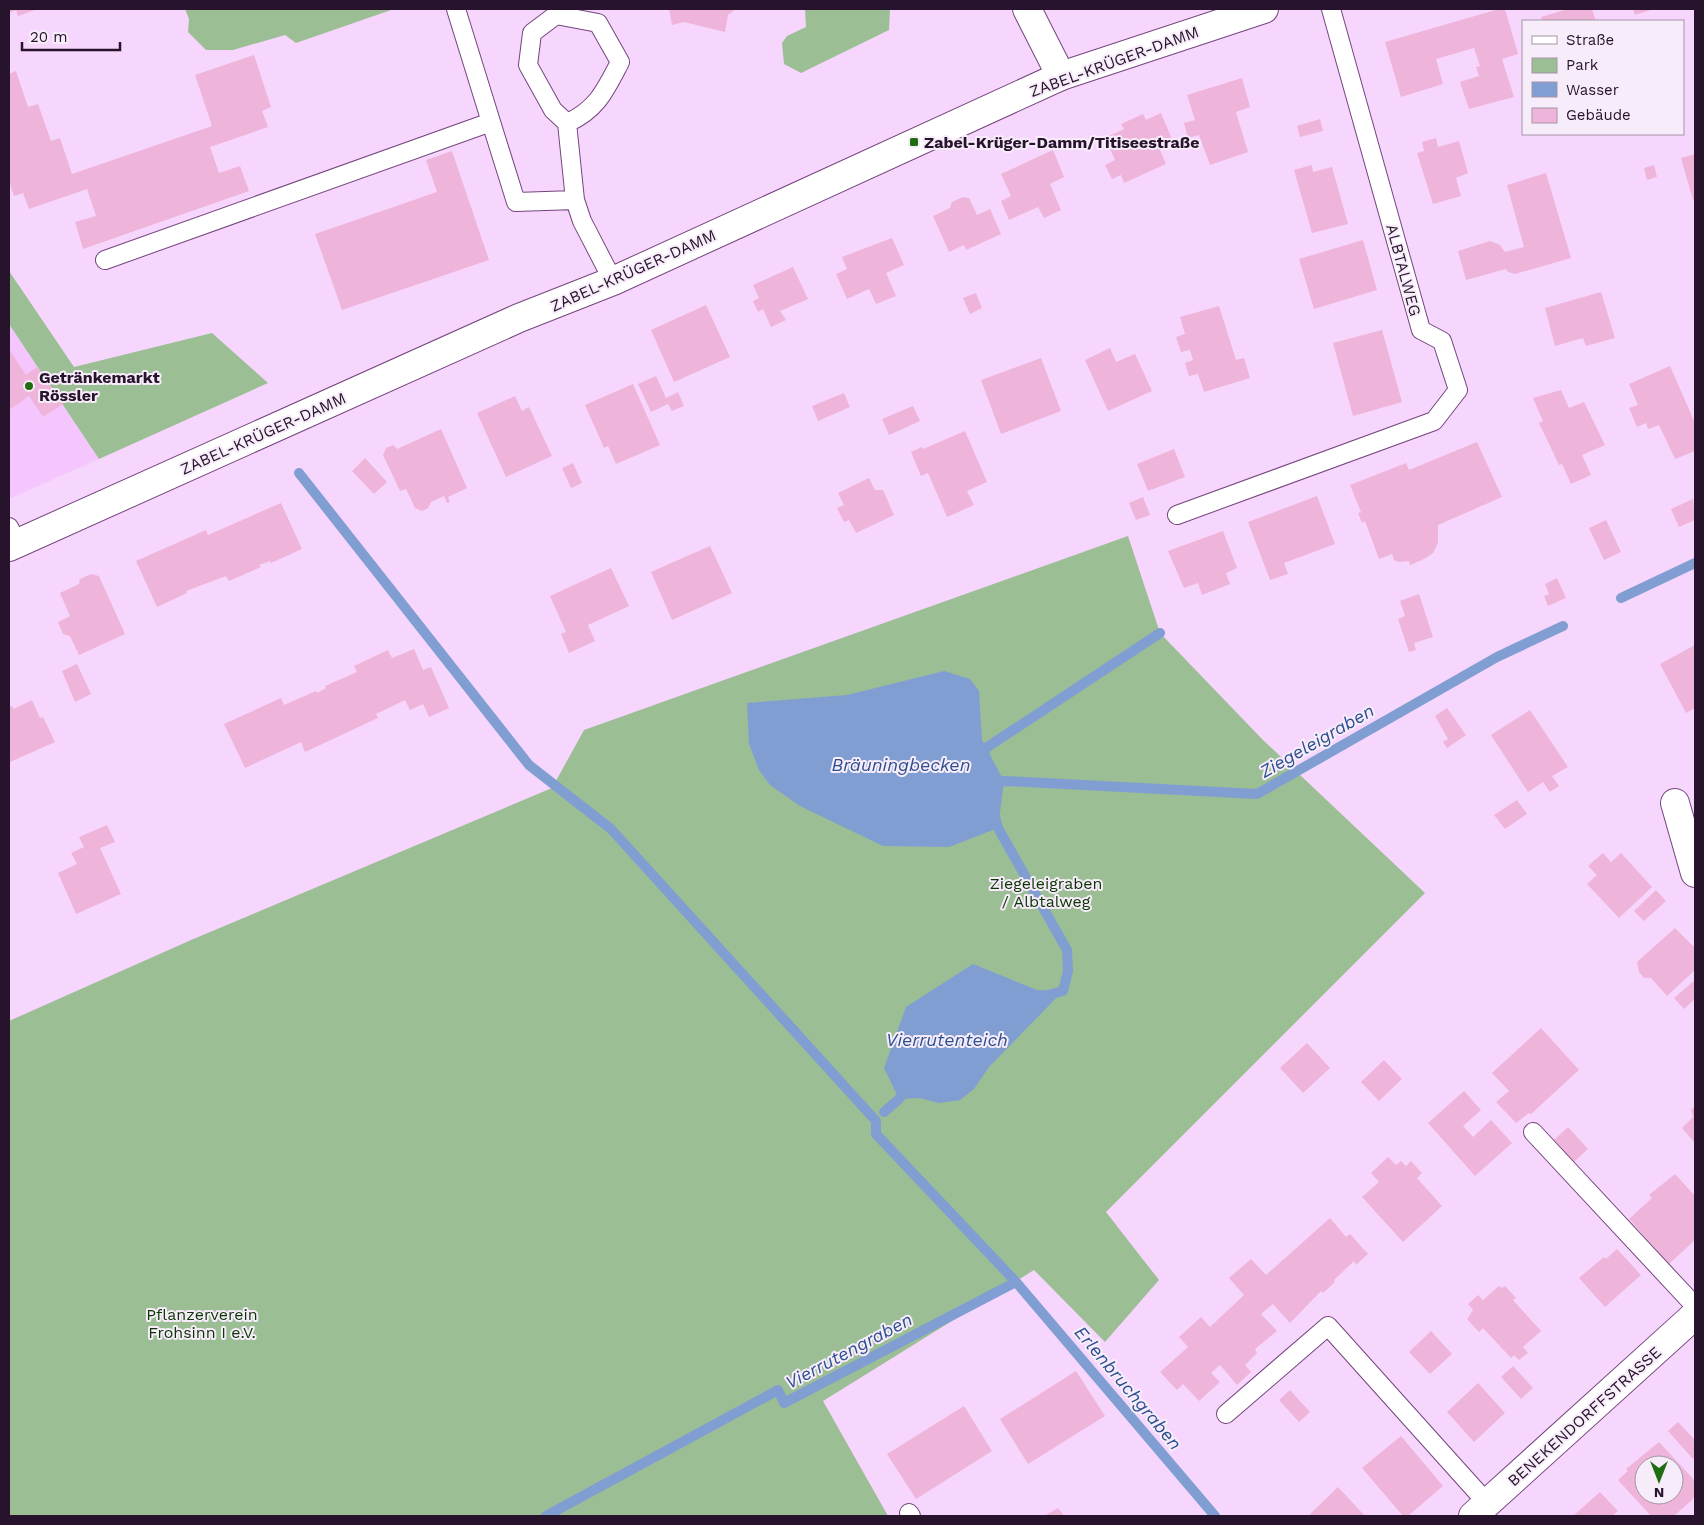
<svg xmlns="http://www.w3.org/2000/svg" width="1704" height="1525" viewBox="0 0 1704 1525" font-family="'Work Sans',sans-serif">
<rect width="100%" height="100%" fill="#f7d6fd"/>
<path fill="#f5c6fd" d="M9,324l90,135 -90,40z"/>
<path fill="#9bbe95" d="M185,9h209l-98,34 -11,-8 -52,15h-27l-18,-18 1,-13z
M805,9h85l-1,21 -88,43 -17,-9 -2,-21 5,-7 19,-9z
M9,271l65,96 138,-34 56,50 -169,76 -90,-135z
M1128,536l32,97 103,107 162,153 -319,319 53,68 -54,62 -71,-72 -211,131 65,115h-879v-495l182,-81 361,-152 32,-58z"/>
<path fill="#809ed2" d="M944,671l26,8 9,12 3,49 22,41 -6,47 -49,19 -66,-1 -83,-40 -30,-21 -11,-15 -10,-26 -2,-41 100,-8z
M973,964l64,26 26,1 -74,76 -15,22 -14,11 -21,3 -20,-5 -20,1 -15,-31 22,-61z"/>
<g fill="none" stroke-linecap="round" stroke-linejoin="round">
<path stroke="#809ed2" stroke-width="10" d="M299,473l230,292 82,64 265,292v13l140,148 199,234
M1621,598l74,-35
M983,761l3,-13 174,-115
M992,788l12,-7 253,13 240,-137 66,-31
M995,817l3,11 69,122 1,21 -5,20 -12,3
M884,1112l15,-13 7,-10
M546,1516l232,-126 6,13 232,-121"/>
</g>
<path fill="#efb4d9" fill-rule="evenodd" d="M9,9h29l-20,7 -2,-6 -7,3z
M669,9h67l-8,6 -3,17 -41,-10 -12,3z
M1499,9h6l13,45 -16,5 12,38 -45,12 -9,-27 19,-6 -3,-9 4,-1 -6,-18 -38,11 7,25 -42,13 -16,-55z
M1568,9h24l4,12h-54l-1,-4z
M1633,9h21l-19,6z
M254,55l17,52 -9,4 6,16 -58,20 9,26 21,-7 9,25 -166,58 -8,-27 21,-6 -9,-27 -58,20 -6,-16 -9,3 -5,-15v-107l7,-3 12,36 10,-3 13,37 9,-3 12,36 140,-48 -17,-51z
M1242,78l8,29 -14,5 12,40 -38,13 -11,-30 -11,3 -4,-15 11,-3 -8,-25z
M1161,113l13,31 -14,6 6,14 -42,19 -3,-8 -9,4 -7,-14 10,-5 -10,-22 19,-9 -3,-5 22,-10 3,6z
M1320,119l3,12 -23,6 -3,-11z
M1436,138l2,9 21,-6 9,32 -12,5 5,18 -28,8 -16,-51 7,-2 -2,-9z
M1053,150l11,27 -14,7 11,26 -17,8 -6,-11 -29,13 -8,-19 10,-5 -10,-22z
M452,151l37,109 -147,50 -27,-76 122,-42 -11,-32z
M1695,154v45l-2,1 -12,-42z
M1312,165l1,7 19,-5 16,57 -36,9 -18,-63z
M1654,165l3,12 -10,3 -3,-12z
M1546,173l25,85 -56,16 -7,-2 -2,-3 -40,11 -8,-29 32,-10 10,4 5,7 19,-5 -17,-62z
M963,197l6,1 8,17 13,-6 11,25 -35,16 -2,-5 -15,7 -16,-36 17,-8 2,-6z
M892,238l12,27 -18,8 10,23 -20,8 -7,-15 -22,10 -11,-25 11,-5 -5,-12z
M1363,240l14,50 -63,19 -15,-50z
M793,267l15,32 -28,12 6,9 -15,7 -8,-18 -5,3 -5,-11 6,-3 -6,-13z
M1601,292l14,46 -29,8 -3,-8 -28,8 -10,-38z
M976,293l6,15 -12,6 -7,-16z
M706,305l24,52 -56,25 -23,-52z
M1219,306l17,54 8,-2 6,20 -46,14 -6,-18 -9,2 -4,-13 8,-3 -3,-10 -9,2 -5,-15 9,-3 -5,-17z
M1382,330l20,72 -49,14 -20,-73z
M1110,348l6,14 19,-8 17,37 -44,20 -23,-51z
M9,349l17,26 11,-8 26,37 -20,13 -14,-21 -20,14z
M1041,358l20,53 -60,23 -20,-54z
M1670,366l25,57v28l-20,8 -16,-34 -11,4 -2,-6 -9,4 -8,-19 9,-3 -9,-21z
M656,376l10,22 12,-6 6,14 -12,5 -4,-7 -17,8 -13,-28z
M633,384l27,61 -44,19 -8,-18 -4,2 -19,-43z
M1561,390l8,18 15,-6 21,43 -23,10 9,20 -20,9 -9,-20 -3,1 -20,-42 4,-2 -10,-23z
M844,393l6,14 -32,14 -6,-15z
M515,396l7,15 7,-4 23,49 -46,21 -29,-64z
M913,406l7,15 -31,14 -7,-16z
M441,429l26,59 -19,9 2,5 -3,1 -3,-7 -13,6 -3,6 -6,3 -7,-3 -9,-19 -6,2 -17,-36 3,-7 7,-3 4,4z
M965,431l22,51 -20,9 7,14 -27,12 -19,-44 -7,3 -10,-24 11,-5 1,2z
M1477,442l25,55 -64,28v18l-5,10 -9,6 -14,6 -1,-4 -10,1 -5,-2 -2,-6 -13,5 -14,-38 -3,2 -4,-10 3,-1 -11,-27 56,-22 3,7z
M1174,449l11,28 -37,14 -11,-27z
M365,458l22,24 -13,12 -22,-23z
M573,463l9,20 -11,5 -9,-20z
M869,478l6,12h8l11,25 -38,18 -7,-13 -5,2 -7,-14 7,-3 -6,-12z
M1317,496l18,48 -51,19 4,11 -18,6 -22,-58z
M1143,497l7,18 -14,5 -7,-17z
M1693,499l2,21 -16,7 -8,-18z
M281,503l21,46 -31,14 -1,-2 -11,4 2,2 -32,14 -3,-5 -40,15 1,2 -30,14 -21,-46 70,-31 2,5z
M1606,520l15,32 -17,8 -15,-32z
M1223,531l14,37 -11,5 4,11 -28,11 -4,-12 -14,5 -16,-37z
M710,546l22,47 -60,27 -21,-48z
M611,568l18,38 -41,19 7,16 -26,12 -8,-19 5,-2 -16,-36z
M91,574l8,2 26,58 -46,21 -9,-19 -7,-2 -5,-12 12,-6 -10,-23 19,-9 1,-5z
M1557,578l9,20 -18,8 -4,-10 5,-2 -4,-10z
M1419,594l14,43 -19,6 2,7 -7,2 -11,-33 7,-3 -5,-15z
M1695,645v63l-9,5 -26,-49z
M414,649l9,21 8,-3 18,41 -20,9 -6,-13 -13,6 -5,-10 -29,14 2,4 -73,34 -4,-10 -56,26 -21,-44 57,-26 3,7 32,-14 1,2 9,-5 -1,-2 32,-14 -3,-6 34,-16 4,8z
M77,664l14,30 -16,8 -13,-31z
M32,700l8,18 3,-1 12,25 -45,20 -1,-55 3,-1 2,3z
M1447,708l19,27 -19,13 -4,-6 5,-3 -13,-23z
M1530,710l38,57 -16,9 7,10 -9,6 -7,-10 -15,10 -37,-57z
M1517,800l10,14 -22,15 -11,-14z
M107,825l8,17 -15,6 21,46 -45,20 -18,-41 19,-9 -6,-11 13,-6 -5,-10z
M1603,853l8,9 10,-9 31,34 -33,31 -32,-34 10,-9 -9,-9z
M1656,890l10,11 -22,20 -10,-10z
M1675,928l18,18 2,-2v26l-28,26 -16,-18h-7l-5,-6 -2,-10z
M1695,980v19l-11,10 -10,-11z
M1541,1028l38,42 -48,44 -2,-1 -13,10 -20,-21 13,-11 -17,-18z
M1307,1043l23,25 -27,25 -23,-25z
M1384,1060l18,19 -23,22 -18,-19z
M1464,1091l17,19 -18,16 10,11 18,-17 21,23 -37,33 -47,-53z
M1695,1106v37l-13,-15 11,-11 -2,-7z
M1568,1127l20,22 -14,13 -20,-22z
M1388,1157l8,8 5,-4 5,5 5,-5 11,12 -5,5 25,28 -39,36 -41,-45 17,-15 -8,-9z
M1675,1174l20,22v44l-26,24 -40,-45 23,-21 -3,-3z
M1330,1218l16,19 4,-3 18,20 -12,11 -2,-4 -20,19 1,2 -12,11 -2,-2 -31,32 -17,-19 -12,10 16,17 -22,18 2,4 -12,12 6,7 -14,13 -17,-20 -9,8 9,9 -21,19 -16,-17 -6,6 -17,-18 28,-25 -9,-10 22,-20 9,10 34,-32 -15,-17 22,-19 15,16z
M1617,1249l24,26 -36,32 -26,-29 25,-21 2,2z
M1499,1286l3,2 3,-2 11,12 -3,2 28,31 -18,16 5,6 -9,7 -5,-5 -3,3 -28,-30 -4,4 -12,-13 6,-9 -5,-6 10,-9 5,5z
M1431,1331l21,23 -22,20 -21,-22z
M1513,1366l20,22 -12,11 -20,-22z
M1076,1371l29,45 -77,48 -28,-45z
M1478,1383l27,30 -31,29 -27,-30z
M1290,1390l20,22 -11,10 -20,-22z
M964,1406l28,45 -76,48 -29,-45z
M1678,1422l17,18v16l-2,3 -25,-28z
M1401,1436l42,50 -35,30h-5l-41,-48z
M1659,1442l36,39v14l-3,5 -18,16h-23l-33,-36 10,-9 -2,-2zM1644,1465h30v30h-30z
M1338,1487l27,29h-57z
M1600,1492l18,19 -6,5h-39z
M1058,1508l6,8h-20z"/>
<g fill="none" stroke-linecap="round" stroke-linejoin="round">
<g stroke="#74457d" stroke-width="20">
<path id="lane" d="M456,9l35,113
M567,123c30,-13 39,-34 53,-61l-22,-39 -42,-8 -24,18 -4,32 25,45 14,13 8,77 7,21 31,60
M105,260l386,-138 25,80 59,-2
M1177,515l257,-94 24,-31 -16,-49 -21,-11 -90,-321
M9,527l8,16
M1533,1132l162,174
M1226,1414l102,-88 159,177
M909,1513l2,3"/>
</g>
<g stroke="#74457d" stroke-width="30">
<path id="street" d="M1027,9l34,67
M1675,803l20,70
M1473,1516l222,-201"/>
</g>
<g stroke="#74457d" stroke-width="30">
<path id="secondary" d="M9,547l510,-229 94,-37 448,-205 203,-67"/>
</g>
<use href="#lane" stroke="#fff" stroke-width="18"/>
<use href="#street" stroke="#fff" stroke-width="28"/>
<use href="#secondary" stroke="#fff" stroke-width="28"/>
</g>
<g fill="#1f6d10" stroke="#f7ecf9" stroke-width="2">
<rect x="909" y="137" width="10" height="10" rx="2.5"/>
<circle cx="29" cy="386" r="5"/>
</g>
<g text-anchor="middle" stroke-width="4" stroke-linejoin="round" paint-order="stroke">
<g font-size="16" fill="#27132b" stroke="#f7ecf9">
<text transform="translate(1114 61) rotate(-20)" y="6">ZABEL-KRÜGER-DAMM</text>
<text transform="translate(633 270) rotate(-24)" y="6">ZABEL-KRÜGER-DAMM</text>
<text transform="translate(1404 270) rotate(75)" y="6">ALBTALWEG</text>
<text transform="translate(263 433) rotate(-24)" y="6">ZABEL-KRÜGER-DAMM</text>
<text transform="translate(1584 1416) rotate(-42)" y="6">BENEKENDORFFSTRASSE</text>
</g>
<g font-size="16" font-weight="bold" fill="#27132b" stroke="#f7ecf9" text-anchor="start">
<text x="924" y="148">Zabel-Krüger-Damm/Titiseestraße</text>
<text x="39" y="383">Getränkemarkt<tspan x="39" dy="18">Rössler</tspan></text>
</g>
<g font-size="16" fill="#0a3604" stroke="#f7ecf9">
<text x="1046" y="889">Ziegeleigraben<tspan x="1046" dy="18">/ Albtalweg</tspan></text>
<text x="202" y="1320">Pflanzerverein<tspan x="202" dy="18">Frohsinn I e.V.</tspan></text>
</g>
<g font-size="18" font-style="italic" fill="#2b4f8f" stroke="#f7ecf9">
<text transform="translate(1317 741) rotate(-30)" y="6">Ziegeleigraben</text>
<text x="901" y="771">Bräuningbecken</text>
<text x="947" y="1046">Vierrutenteich</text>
<text transform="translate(849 1351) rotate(-28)" y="6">Vierrutengraben</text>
<text transform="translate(1128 1388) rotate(50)" y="6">Erlenbruchgraben</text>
</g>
</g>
<rect width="1704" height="1525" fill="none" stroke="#27132b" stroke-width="20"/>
<rect x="1522" y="20" width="162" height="115" fill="#f7ecf9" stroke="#a495a7"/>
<rect x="1532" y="36" width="25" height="8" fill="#ffffff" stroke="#a495a7"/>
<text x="1566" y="45" font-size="15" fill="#27132b">Straße</text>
<rect x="1532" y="58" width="25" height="15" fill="#9bbe95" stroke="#a495a7"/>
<text x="1566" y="70" font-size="15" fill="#27132b">Park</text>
<rect x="1532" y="82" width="25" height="15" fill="#809ed2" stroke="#a495a7"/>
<text x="1566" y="95" font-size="15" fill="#27132b">Wasser</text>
<rect x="1532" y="108" width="25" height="15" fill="#efb4d9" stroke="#a495a7"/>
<text x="1566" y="120" font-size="15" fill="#27132b">Gebäude</text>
<g transform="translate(1659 1480) rotate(180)"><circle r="24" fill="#f7ecf9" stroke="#a495a7"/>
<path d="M0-4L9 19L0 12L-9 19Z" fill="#1f6d10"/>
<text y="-8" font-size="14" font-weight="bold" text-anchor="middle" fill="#27132b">N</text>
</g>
<path d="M22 42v8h98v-8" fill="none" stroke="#27132b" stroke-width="2.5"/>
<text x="30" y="42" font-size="15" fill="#27132b" stroke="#f7ecf9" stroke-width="4" paint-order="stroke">20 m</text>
</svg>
